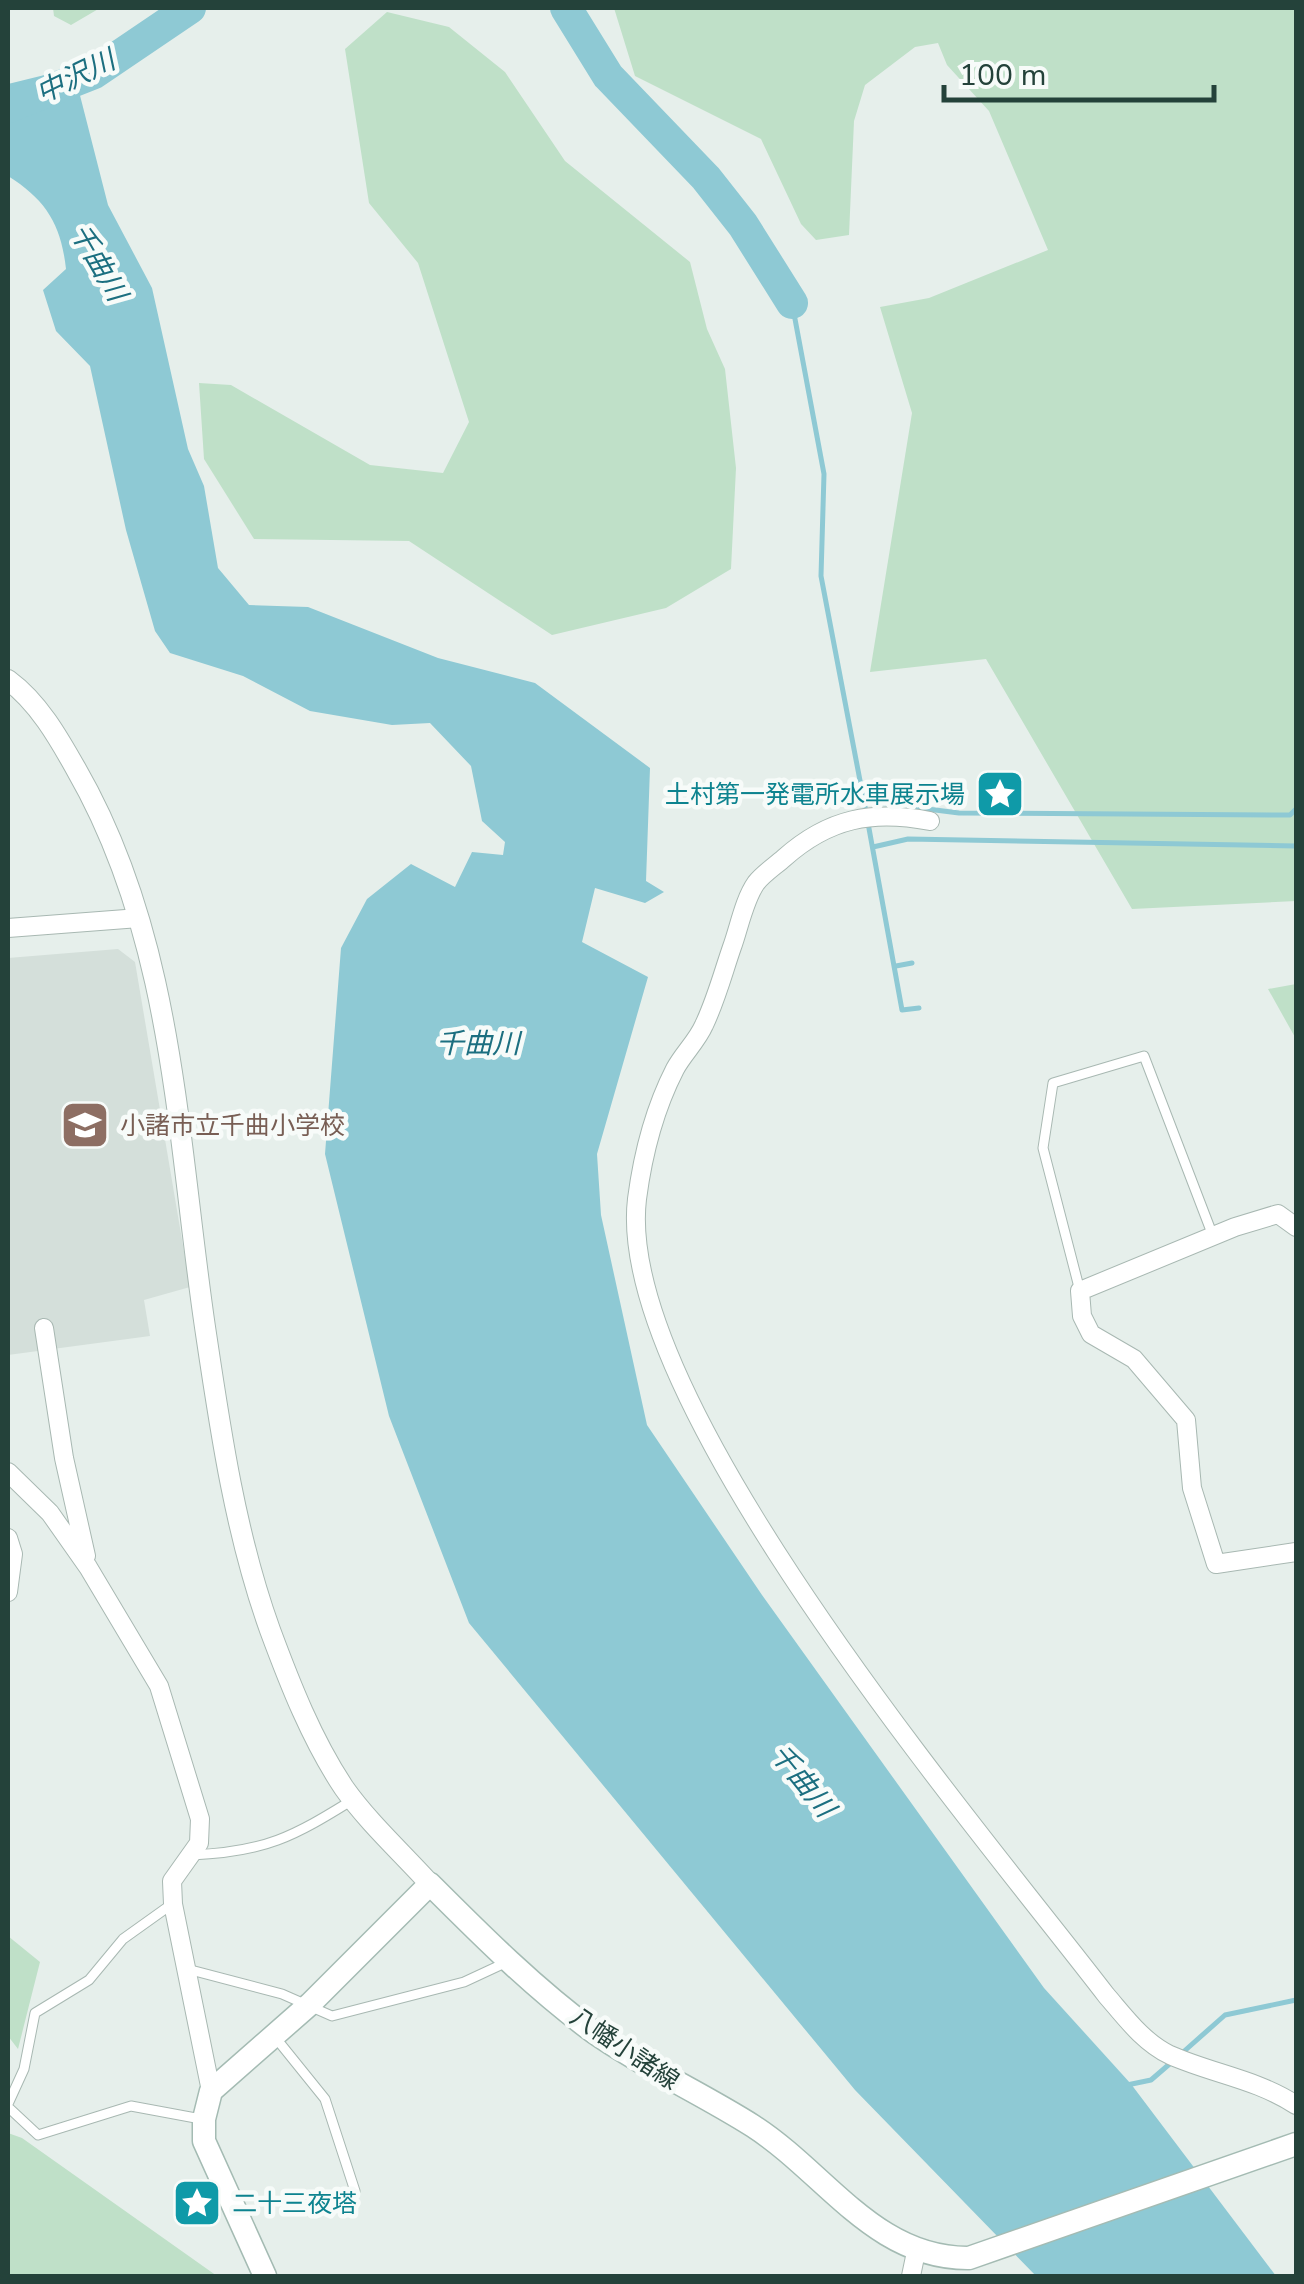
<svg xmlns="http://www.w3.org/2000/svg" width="1304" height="2284" viewBox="0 0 1304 2284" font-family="'Nunito Sans','Noto Sans JP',sans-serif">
<rect width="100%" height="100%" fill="#e6efeb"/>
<path fill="#d4dfda" d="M118,949l17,13 55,325 -46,13 6,36 -142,19v-397z"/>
<path fill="#bfe0c8" d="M53,8h47l-29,17 -17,-9z
M614,8h682v893l-164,8 -146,-250 -116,13 42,-259 -32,-106 49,-9 119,-48 -59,-139 -42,-46 -9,-22 -23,4 -50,38 -11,36 -5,114 -33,5 -15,-16 -40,-85 -126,-63z
M387,12l62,15 56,45 60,89 125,101 17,67 18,40 11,99 -5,101 -65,39 -114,27 -143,-94 -155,-2 -50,-80 -5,-76 32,2 139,80 73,8 26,-51 -51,-159 -49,-60 -24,-154z
M1296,984v55l-28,-50z
M8,1936l32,26 -22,87 -10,-13z
M8,2133l14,5 195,138h-209z"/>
<path fill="#8ec9d4" d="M73,68l35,137 44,83 36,161 16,37 14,82 31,37 59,2 130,51 97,25 115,85 -4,113 18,11 -19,11 -50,-15 -13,54 66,35 -51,177 4,61 46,210 115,170 282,393 87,96 145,192h-240l-181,-186 -386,-467 -80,-207 -64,-262 16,-206 26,-49 44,-35 44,23 17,-35 31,3 2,-13 -23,-21 -11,-55 -41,-43 -38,2 -82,-14 -67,-35 -73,-23 -15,-22 -29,-101 -36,-164 -34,-35 -13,-41 23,-21c-5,-45 -20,-69 -58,-93v-92z"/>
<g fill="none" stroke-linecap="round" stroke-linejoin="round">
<path stroke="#8ec9d4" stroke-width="5" d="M792,303l32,171 -3,102 45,236
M864,801l95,12 331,2 6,-6
M868,823l34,187 17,-2
M873,847l35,-8 388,7
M896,966l16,-3
M1181,2054l44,-39 71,-15
M1127,2085l24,-5 22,-19"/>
<path stroke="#8ec9d4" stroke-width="32" d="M566,8l42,68 98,102 37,47 49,78
M8,107l86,-34 96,-65"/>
<g stroke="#a8b8b2" stroke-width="11">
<path id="service" d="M1080,1291l-37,-143 10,-65 91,-27 69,180
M192,1855c73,-3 101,-18 162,-56
M187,1969l95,25 50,22 132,-34 43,-20
M275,2037l50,62 30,92
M8,2104l16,-35 11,-56 54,-33 34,-41 49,-35
M8,2107l30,28 93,-29 70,13"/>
</g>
<g stroke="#a8b8b2" stroke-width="20">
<path id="minor" d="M930,821c-58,-11 -101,-3 -146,37 -9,8 -21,16 -28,25 -12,17 -17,45 -24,64 -9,26 -16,53 -28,78 -7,16 -21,29 -29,44 -21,41 -32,84 -38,130 -24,202 344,633 469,796 19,22 37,47 64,60 43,19 86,24 126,50
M8,928l131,-10
M1296,1227l-18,-13 -43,13 -155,64 2,25 9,18 43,25 52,61 6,68 24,76 80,-12
M44,1328l20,130 22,98
M8,1472l42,41 38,54 71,119 41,133 -1,24 -27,38 1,23 38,187
M8,1538l5,16 -5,38
M911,2276l5,-24"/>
</g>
<g stroke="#a8b8b2" stroke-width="22">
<path id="tertiary" d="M8,680c30,22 50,57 68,89 98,170 101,368 129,558 15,101 30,206 65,303 20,54 42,110 74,158 24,34 58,65 86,96"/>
</g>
<g stroke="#a4bbb3" stroke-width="25">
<path id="secondary" d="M265,2276l-61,-135v-22l7,-28 99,-87 120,-120c52,52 105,105 165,149 50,35 106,60 158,93 73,47 122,133 216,132l327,-114"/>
</g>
<use href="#service" stroke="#fff" stroke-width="9"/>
<use href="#minor" stroke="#fff" stroke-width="18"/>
<use href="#tertiary" stroke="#fff" stroke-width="20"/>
<use href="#secondary" stroke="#fff" stroke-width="22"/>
</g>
<defs>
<g id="sight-square" transform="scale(2.5)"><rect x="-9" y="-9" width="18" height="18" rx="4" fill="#0f9aa8" stroke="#f7fbf9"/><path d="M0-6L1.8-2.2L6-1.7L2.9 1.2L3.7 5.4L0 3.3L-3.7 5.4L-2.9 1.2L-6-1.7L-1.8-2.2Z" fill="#fff"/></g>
<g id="school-square" transform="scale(2.5)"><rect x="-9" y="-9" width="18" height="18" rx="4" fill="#8d6e63" stroke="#f7fbf9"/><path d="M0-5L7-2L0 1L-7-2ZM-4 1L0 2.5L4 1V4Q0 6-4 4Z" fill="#fff"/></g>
</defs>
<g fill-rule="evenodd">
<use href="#sight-square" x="1000" y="794"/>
<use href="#school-square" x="85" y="1125"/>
<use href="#sight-square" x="197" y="2203"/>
</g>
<g text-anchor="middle" stroke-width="9" stroke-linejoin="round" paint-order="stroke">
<g font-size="25" fill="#0d838f" stroke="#f7fbf9" text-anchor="end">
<text x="965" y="803">土村第一発電所水車展示場</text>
<text x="232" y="2212" text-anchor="start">二十三夜塔</text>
</g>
<g font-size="25" fill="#785e54" stroke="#f7fbf9" text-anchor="start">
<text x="120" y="1134">小諸市立千曲小学校</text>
</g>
<g font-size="25" fill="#24423a" stroke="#f7fbf9">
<text transform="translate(625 2048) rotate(34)" y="9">八幡小諸線</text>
</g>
<g font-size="28" font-style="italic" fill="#1c6f80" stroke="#f7fbf9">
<text transform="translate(75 76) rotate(-26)" y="10">中沢川</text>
<text transform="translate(99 262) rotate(60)" y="10">千曲川</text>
<text x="478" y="1053">千曲川</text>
<text transform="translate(803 1780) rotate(51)" y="10">千曲川</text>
</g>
</g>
<rect width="1304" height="2284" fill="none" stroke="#24423a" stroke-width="20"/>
<path d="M944 85v15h270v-15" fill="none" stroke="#24423a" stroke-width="5"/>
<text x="959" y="85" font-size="30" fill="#24423a" stroke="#f7fbf9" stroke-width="8" paint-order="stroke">100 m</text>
</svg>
